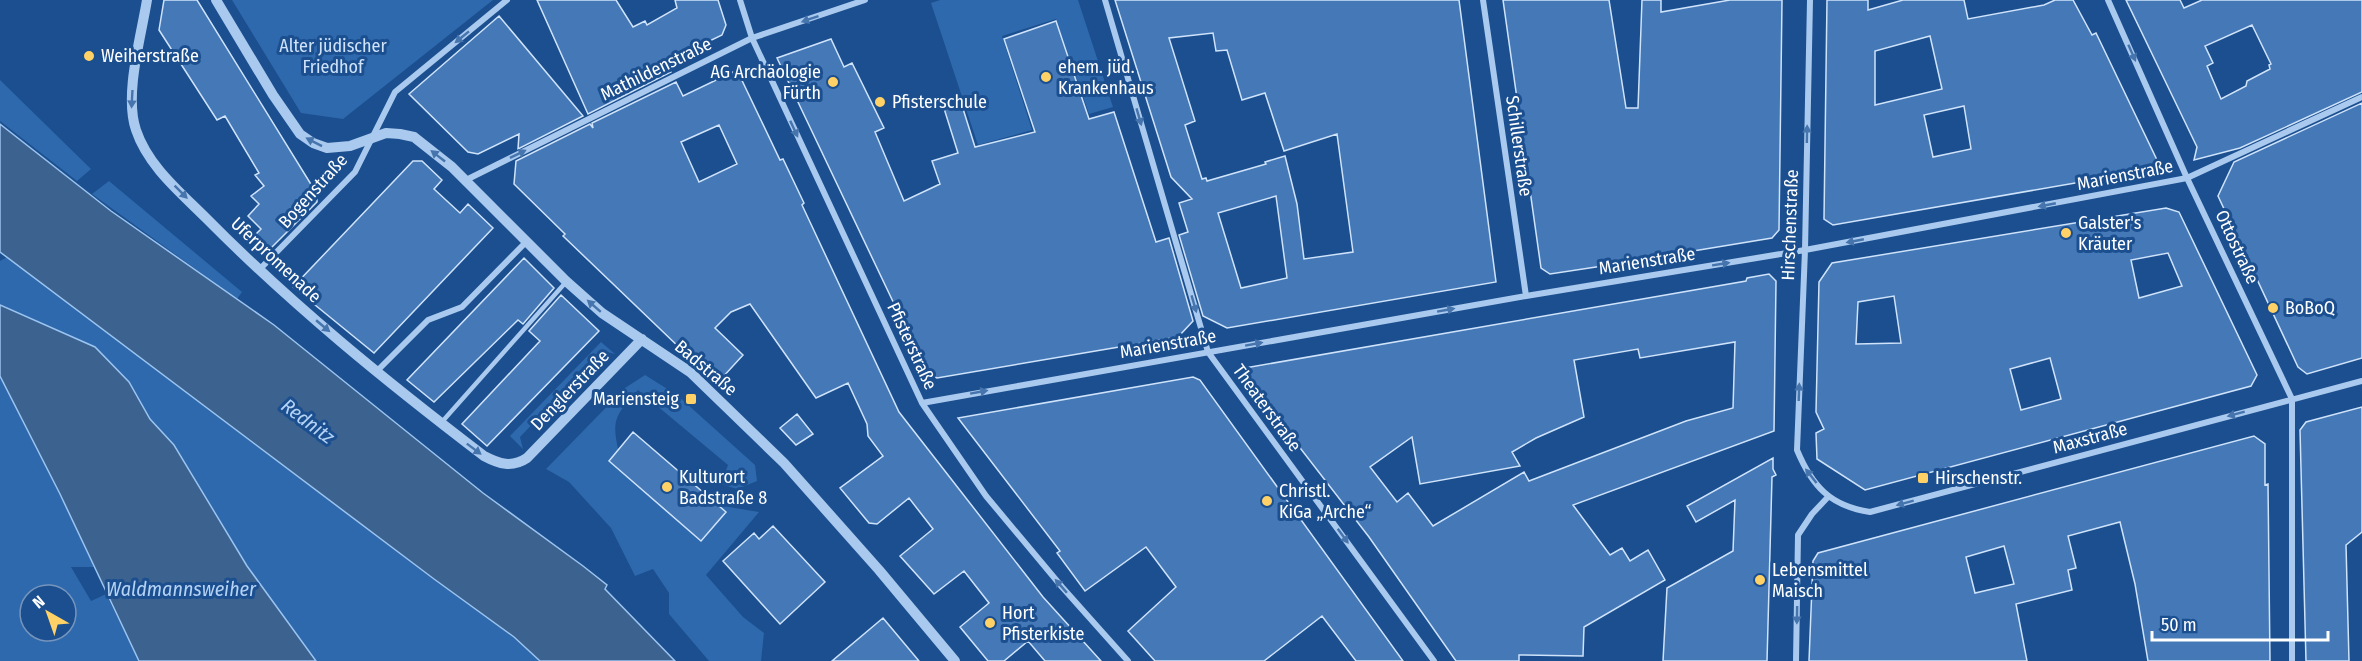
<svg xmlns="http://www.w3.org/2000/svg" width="2362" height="661" viewBox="0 0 2362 661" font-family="'Fira Sans Condensed',sans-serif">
<rect width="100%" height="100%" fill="#1b4f8f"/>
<path fill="#2e69ad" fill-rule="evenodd" d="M232,0h261l-150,119 -42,-6z
M940,0h138l35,107 -24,7 -33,-95 -54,17 30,94 -54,15 -47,-142z
M0,80l91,89 -14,12 -77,-60z
M109,181l133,111 -5,7 -145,-105z
M9,256l504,381 27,24h-224l-69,-95 -72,-121 -25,-26 -21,-37 -85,-56 -44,-21v-44z
M601,342l14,12 -12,-3 -83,86 3,12 -13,-13z
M645,375l32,20 78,70 2,16 -20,8 -16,-5 7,-19 -90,-75c-26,28 -26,32 -18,68l91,46 48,8 -53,63 37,42 21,16 -3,28h-52l-40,-47v-21l-16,-24 -18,7 -24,-48 -42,-46 -23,-13 79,-81z
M0,376l60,118 34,73h-23l20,34 -2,1 17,-8 33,67h-139zM30,595h36v36h-36z"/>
<path fill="#3c6290" stroke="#9cc4f0" stroke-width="1.5" d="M0,124l111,87 163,114 209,168 100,73 24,19 -2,4 70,72h-135l-26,-24 -80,-58 -434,-327z
M0,305l95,42 34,35 21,37 24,26 73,121 69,95h-177l-79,-167 -60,-118z"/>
<path fill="#4478b7" stroke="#cfe3fa" stroke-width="1.5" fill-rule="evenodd" d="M164,0h33l120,194v8l-51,51 -15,-14 10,-10 -13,-13 11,-12 -8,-8 13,-10 -9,-11 4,-2 -34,-57 -8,4 -58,-90z
M537,0h79l17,27 12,-6 2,4 30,-17 -2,-8h43l8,25 -4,10 -56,27 5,10 -83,42z
M1115,0h344l37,282 -269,46 -24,-12 -24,-81 9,-3 -9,-29 13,-4 -21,-22zM1213,33l3,18 11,-1 15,50 23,-7 19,58 53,-17 16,118 -49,7 -7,-55 -12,-48 -20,6 1,2 -59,17 -1,-3 -4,1 -17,-54 10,-4 -26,-83zM1276,196l11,82 -46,10 -23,-75z
M1503,0h106l17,108h12l4,-108h19v12l69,-12h52l-3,230 -7,8 -176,29 -46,7 -9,-6z
M1827,0h41v10l35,-10h61l4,19 76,-14 11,-5h18l19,35 4,-2 61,127 -7,10 -317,55 -9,-6zM1930,36l12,53 -67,16v-54zM1964,106l7,43 -38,8 -9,-42z
M2126,0h54l4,8 18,-8h160v92l-122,56 -46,12 3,-13zM2252,25l19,39 -2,1 1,4 -23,12 -1,5 -25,13 -14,-33 6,-3 -8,-17z
M499,16l84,100 -65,33 1,-15 -41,20 -10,-2 -59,-58z
M1056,21l33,98 25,-7 42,130 13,-4 24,83 -15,16 -241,41 -10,-5 -150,-315 54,-19 13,28 8,-4 32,65 -9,4 29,69 36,-17 -8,-23 26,-8 -16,-51 17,-6 16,51 60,-15 -31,-93z
M737,70l43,90 3,-1 21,44 -2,2 97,207 144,185 58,64h-56l-17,-20 -24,20h-16l-28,-34 29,-24 -25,-32 -30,23 -34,-38 33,-27 -24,-31 -32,26 -8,-1 -29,-35 43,-32 -15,-20 -1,-12 -19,-41 -32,15 -66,-94 -19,8 -16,16 28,27 -21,23 -10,-10 -6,5 -143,-137 2,-2 -51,-50 2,-23 74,-37 3,4 -1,-5 84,-41 7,14zM719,125l18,39 -38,18 -18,-40z
M2362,103v255l-55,16 -9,-7 -80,-171 16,-34z
M413,161h9l20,19 -8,9 26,24 8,-9 25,24 -119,125 -81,-66z
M2166,208l13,4 78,163 -6,11 -386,104 -48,-31 -1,-26 8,-4 -8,-17 3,-130 13,-19zM2168,253l14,33 -43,12 -8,-38zM1894,296l7,47 -45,1 2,-42zM2050,358l11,41 -40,11 -11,-41z
M524,258l30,30 -31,36 -5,-4 -84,82 -27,-22z
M1769,274l7,7 -2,150 -201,74 37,50 12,-7 8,13 18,-11 17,30 -81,47 -1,29 -64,-1v6h-63l-87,-124 -130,-168 507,-88 1,-3zM1735,342l-2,66 -47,13 -157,60 -5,-9 -91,54 -25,-33 -11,9 -27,-35 42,-30 8,47 100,-18 -8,-14 24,-14 48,-21 -10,-57 64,-11 2,9z
M561,295l38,36 -112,115 -25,-22 78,-83 -11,-10z
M1193,377l7,3 203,281h-47l-34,-45 -58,45h-109l-27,-30 48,-44 -30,-40 -61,44 -28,-38 3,-2 -102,-133z
M2362,407v125l-16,13 3,116h-43l-6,-231 6,-8z
M797,414l16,20 -17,11 -16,-17z
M633,432l93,80 -25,29 -92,-80z
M2254,436l11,8v41l3,-1 2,177h-122l-13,-77 -15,-62 -52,14 8,32 -8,2 4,20 -56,14 11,57h-218l4,-100 5,-8zM2004,546l10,38 -39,9 -9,-36z
M1773,458v11l3,6 -4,2 -5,184h-104l4,-73 66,-37 2,-51 -39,22 -9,-16z
M773,526l52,56 -45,42 -57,-63 31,-28 5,6z
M883,618l36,43h-87z"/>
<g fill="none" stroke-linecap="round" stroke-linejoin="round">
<path stroke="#a9c9ee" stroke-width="4.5" d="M441,423l125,-141"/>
<path stroke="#a9c9ee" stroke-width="6" d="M740,0l12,38 170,365 64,93 76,91 66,74
M1105,0l103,352 226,309
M1483,0l43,296
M1810,0l-5,250 -8,200c15,36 33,56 73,62l492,-131
M2108,0l79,178 105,221v262
M466,180l286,-142 113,-38
M259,270l96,-98 40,-80 112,-92
M377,371l51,-51 34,-13 64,-65
M922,403l604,-107 279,-46 382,-72 175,-81
M1796,661l2,-126 14,-21 16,-17"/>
<path stroke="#a9c9ee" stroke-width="10" d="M147,0c-6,37 -23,95 -11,130 12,36 44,62 70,88 86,87 181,164 278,238 15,8 28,12 43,2l115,-119
M216,0l57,95 27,39 13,9 14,5 23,-2 36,-13 14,1 14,3 38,30 114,114 36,32 88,59 94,91 95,107 76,91"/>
</g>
<defs><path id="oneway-solid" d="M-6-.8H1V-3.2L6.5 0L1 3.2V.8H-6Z" transform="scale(1.5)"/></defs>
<g fill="#4674ac">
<use href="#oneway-solid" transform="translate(810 19) rotate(161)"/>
<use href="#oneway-solid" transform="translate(462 37) rotate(141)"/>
<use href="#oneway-solid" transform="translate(2132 53) rotate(66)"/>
<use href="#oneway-solid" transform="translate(132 99) rotate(93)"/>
<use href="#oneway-solid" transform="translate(1139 117) rotate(74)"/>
<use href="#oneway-solid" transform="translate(794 129) rotate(65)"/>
<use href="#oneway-solid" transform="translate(1807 134) rotate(-89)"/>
<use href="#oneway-solid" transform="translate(314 142) rotate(-153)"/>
<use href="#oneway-solid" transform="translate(518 154) rotate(-26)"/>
<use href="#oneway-solid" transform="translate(438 156) rotate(-142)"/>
<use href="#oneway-solid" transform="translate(181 192) rotate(45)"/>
<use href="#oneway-solid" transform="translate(2047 205) rotate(169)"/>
<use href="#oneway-solid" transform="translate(1855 241) rotate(169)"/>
<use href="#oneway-solid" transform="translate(1721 264) rotate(-9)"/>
<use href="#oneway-solid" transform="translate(1194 304) rotate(74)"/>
<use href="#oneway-solid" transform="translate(594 306) rotate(-139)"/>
<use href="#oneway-solid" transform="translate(1446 310) rotate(-10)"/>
<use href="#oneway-solid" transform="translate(323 326) rotate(40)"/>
<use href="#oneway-solid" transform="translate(1254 344) rotate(-10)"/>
<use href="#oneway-solid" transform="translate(979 392) rotate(-10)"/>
<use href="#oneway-solid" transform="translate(1799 392) rotate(-88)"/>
<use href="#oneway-solid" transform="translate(2236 414) rotate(165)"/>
<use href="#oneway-solid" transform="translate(474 449) rotate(37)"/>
<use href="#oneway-solid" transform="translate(1811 476) rotate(-128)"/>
<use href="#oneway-solid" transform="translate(1905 503) rotate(165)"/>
<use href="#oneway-solid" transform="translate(1343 536) rotate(54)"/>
<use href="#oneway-solid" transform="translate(1061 586) rotate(-131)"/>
<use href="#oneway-solid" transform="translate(1797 615) rotate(91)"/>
</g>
<g fill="#ffd166" stroke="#1b4f8f" stroke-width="2">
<circle cx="89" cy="56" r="6"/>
<circle cx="1046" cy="77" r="6"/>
<circle cx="833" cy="82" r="6"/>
<circle cx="880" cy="102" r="6"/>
<circle cx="2066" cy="233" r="6"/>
<circle cx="2273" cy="308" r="6"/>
<rect x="685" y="393" width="12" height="12" rx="3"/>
<rect x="1917" y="472" width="12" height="12" rx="3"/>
<circle cx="667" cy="487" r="6"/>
<circle cx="1267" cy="501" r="6"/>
<circle cx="1760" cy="580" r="6"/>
<circle cx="990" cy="623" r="6"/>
</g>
<g text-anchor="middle" stroke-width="6" stroke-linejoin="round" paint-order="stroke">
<g font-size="18" fill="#cfe3fa" stroke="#1b4f8f">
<text x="333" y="52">Alter jüdischer<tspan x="333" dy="21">Friedhof</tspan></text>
</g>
<g font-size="18" fill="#fff" stroke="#1b4f8f" text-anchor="start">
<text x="101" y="62">Weiherstraße</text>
<text x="1058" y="73">ehem. jüd.<tspan x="1058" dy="21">Krankenhaus</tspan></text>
<text x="821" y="78" text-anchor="end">AG Archäologie<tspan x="821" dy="21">Fürth</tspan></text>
<text x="892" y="108">Pfisterschule</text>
<text x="2078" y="229">Galster's<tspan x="2078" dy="21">Kräuter</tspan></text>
<text x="2285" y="314">BoBoQ</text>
<text x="679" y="405" text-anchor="end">Mariensteig</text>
<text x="679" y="483">Kulturort<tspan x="679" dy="21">Badstraße 8</tspan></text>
<text x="1935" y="484">Hirschenstr.</text>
<text x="1279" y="497">Christl.<tspan x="1279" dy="21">KiGa „Arche“</tspan></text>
<text x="1772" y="576">Lebensmittel<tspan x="1772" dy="21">Maisch</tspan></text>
<text x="1002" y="619">Hort<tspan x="1002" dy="21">Pfisterkiste</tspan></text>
</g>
<g font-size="18" fill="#fff" stroke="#1b4f8f">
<text transform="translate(656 69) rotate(-26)" y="6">Mathildenstraße</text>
<text transform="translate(1519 146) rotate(82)" y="6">Schillerstraße</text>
<text transform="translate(2125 175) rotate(-11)" y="6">Marienstraße</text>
<text transform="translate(313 191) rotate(-48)" y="6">Bogenstraße</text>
<text transform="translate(1790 225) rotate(-88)" y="6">Hirschenstraße</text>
<text transform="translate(2237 247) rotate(65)" y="6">Ottostraße</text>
<text transform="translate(276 260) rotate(43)" y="6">Uferpromenade</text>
<text transform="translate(1647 261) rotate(-9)" y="6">Marienstraße</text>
<text transform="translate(1168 344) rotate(-10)" y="6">Marienstraße</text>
<text transform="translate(912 346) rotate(65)" y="6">Pfisterstraße</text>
<text transform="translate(706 368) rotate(40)" y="6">Badstraße</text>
<text transform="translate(570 390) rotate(-46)" y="6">Denglerstraße</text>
<text transform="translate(1267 408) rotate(54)" y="6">Theaterstraße</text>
<text transform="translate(2090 438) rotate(-15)" y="6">Maxstraße</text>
</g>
<g font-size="20" font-style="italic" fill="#b5d3f5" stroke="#1b4f8f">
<text transform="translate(308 421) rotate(37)" y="7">Rednitz</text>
<text x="181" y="596">Waldmannsweiher</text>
</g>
</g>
<g transform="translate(48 613) rotate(320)"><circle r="28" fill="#1b4f8f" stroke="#7695bc" stroke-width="1.5"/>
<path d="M0-4.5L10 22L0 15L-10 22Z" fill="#ffd166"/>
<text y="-9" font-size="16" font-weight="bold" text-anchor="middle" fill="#ffffff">N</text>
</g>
<path d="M2152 631v9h176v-9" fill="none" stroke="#ffffff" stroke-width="3"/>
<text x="2161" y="631" font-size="18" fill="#ffffff" stroke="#1b4f8f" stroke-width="4.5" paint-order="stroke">50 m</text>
</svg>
